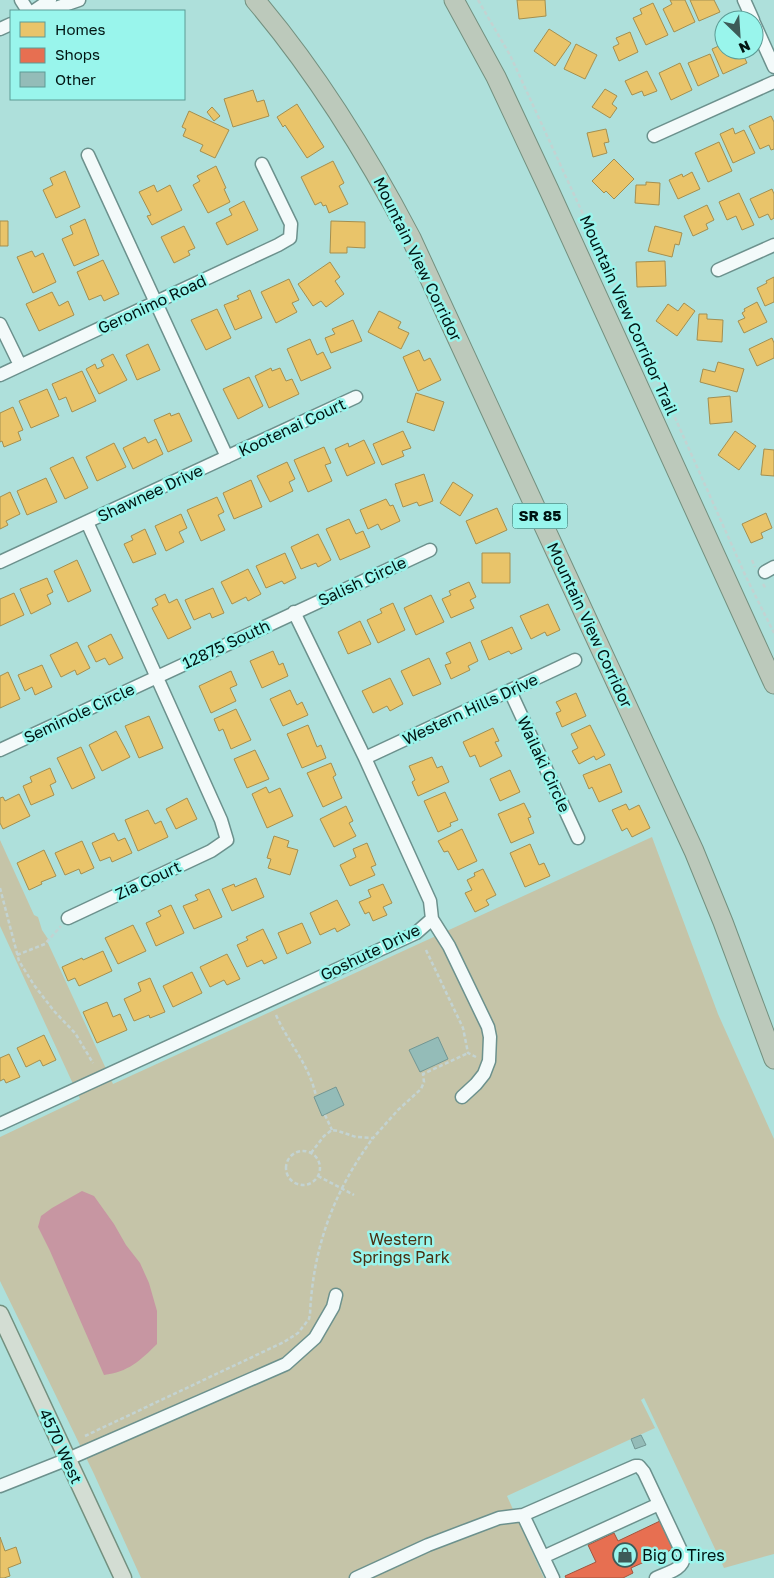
<svg xmlns="http://www.w3.org/2000/svg" width="774" height="1578" viewBox="0 0 774 1578" font-family="'Golos Text',sans-serif">
<rect width="100%" height="100%" fill="#aee0db"/>
<path fill="#c5c4a8" d="M652,837l66,177 56,125v415l-50,14 -80,-170 -3,2 14,28 -148,68 37,82h-403l-47,-104 -94,-193v-144l80,-38 -80,-173v-86l34,75 4,2 4,13 6,9 -1,2 66,143z"/>
<path fill="#c796a2" d="M82,1191l12,5 20,28 12,21 14,18 9,20 8,28v33c-17,17 -29,28 -53,31l-54,-124 -12,-24 3,-11 11,-8z"/>
<path fill="#e9c46a" stroke="#a38f50" d="M517,0h28l1,16 -27,3z
M670,0h15l10,22 -21,10 -11,-23 9,-5z
M690,0h24l6,12 -21,9z
M653,3l15,32 -22,10 -13,-27 9,-4 -2,-5z
M549,29l22,14 -16,23 -21,-15z
M630,32l8,20 -19,9 -6,-14 6,-3 -3,-6z
M724,40v10h17l6,13 -24,11 -11,-25 9,-4 -1,-3z
M576,44l21,11 -12,24 -21,-10z
M710,54l9,22 -21,10 -10,-23z
M680,63l12,27 -21,10 -12,-27z
M647,71l10,20 -13,5 -2,-5 -10,4 -7,-14z
M605,89l12,7 -5,8 5,4 -7,10 -18,-11z
M253,90l4,12 7,-2 5,16 -36,11 -9,-28z
M297,104l27,43 -17,11 -22,-33 -2,2 -6,-10z
M212,107l8,9 -6,5 -7,-9z
M189,111l40,19 -14,28 -15,-7 3,-6 -20,-9 3,-7 -4,-2z
M771,116l3,6v27l-3,1 -2,-5 -9,4 -11,-23z
M733,128l2,6 9,-4 11,23 -22,10 -13,-29z
M606,129l3,13 -5,1 3,10 -14,4 -6,-24z
M719,142l13,29 -24,11 -13,-29z
M614,159l20,20 -20,20 -8,-8 -2,2 -12,-12z
M333,161l11,22 -5,3 9,18 -19,9 -3,-8 -3,1 -2,-4 -6,3 -14,-28z
M216,166l10,22 -2,1 6,13 -22,11 -15,-28 7,-4 -3,-5z
M65,171l15,36 -24,11 -13,-28 10,-5 -3,-7z
M692,172l8,17 -22,10 -9,-19 13,-6 1,3z
M646,182l14,1 -1,22 -24,-2 1,-18h10z
M154,185l3,7 13,-7 12,25 -30,15 -5,-9 4,-1 -12,-23z
M772,189l2,5v24l-3,2 -3,-6 -9,4 -9,-19z
M739,193l15,32 -12,5 -6,-14 -9,4 -8,-18z
M244,201l14,29 -31,15 -11,-22 16,-8 -3,-6z
M707,205l7,15 -8,4 2,5 -15,7 -9,-20z
M85,219l14,36 -25,11 -12,-27 11,-5 -3,-8z
M0,221h8v25h-8z
M331,221l34,1v26l-18,-1v6h-17z
M184,226l11,22 -7,3 2,4 -16,8 -13,-26z
M655,226l27,7 -3,12 -4,-1 -3,13 -24,-6z
M32,251l3,6 8,-4 13,29 -23,11 -16,-36z
M103,260l16,34 -15,7 -3,-6 -12,5 -12,-28z
M665,261l1,25 -29,1 -1,-25z
M330,262l10,15 -5,4 9,13 -18,13 -5,-6 -8,5 -15,-22z
M774,277v25l-9,4 -8,-18 10,-5 -1,-2z
M289,279l10,21 -7,3 5,9 -21,11 -15,-31z
M250,290l12,28 -27,12 -11,-25 15,-6 -2,-3z
M52,292l7,14 9,-5 6,14 -35,16 -13,-27z
M757,302l10,20 -23,11 -6,-12 7,-3 -3,-5 3,-2 -1,-2z
M684,303l11,8 -18,25 -21,-15 12,-17 10,7z
M217,309l14,29 -25,12 -15,-30z
M379,311l22,11 -3,6 11,5 -8,16 -33,-17z
M699,314h8v5l16,1 -1,22 -25,-2z
M353,320l9,21 -31,12 -6,-15 10,-4 -3,-5z
M772,338l2,5v15l-17,8 -8,-17z
M310,339l7,16 6,-3 8,16 -30,13 -14,-32z
M148,344l12,26 -23,10 -11,-25z
M419,350l5,11 6,-3 11,22 -23,11 -15,-34z
M113,354l14,26 -28,14 -13,-25 9,-5 2,5 7,-3 -3,-6z
M718,362l26,7 -7,23 -37,-10 3,-13 12,3z
M271,368l1,3 8,-3 6,13 6,-2 7,15 -30,14 -14,-32z
M82,371l14,30 -24,11 -6,-15 -7,3 -7,-16z
M249,377l14,29 -25,13 -15,-30z
M47,389l12,27 -28,12 -12,-27z
M416,393l28,9 -10,29 -27,-9z
M730,396l2,26 -22,2 -2,-26z
M13,407l10,23 -5,2 3,8 -17,7 -2,-6 -2,1v-29z
M170,413l1,3 8,-3 13,28 -24,11 -14,-32z
M403,431l8,17 -9,3 2,5 -22,9 -9,-21z
M735,431l21,15 -17,24 -21,-15z
M145,437l3,6 8,-4 7,15 -30,15 -10,-21z
M364,440l11,23 -28,13 -12,-27 13,-6 1,4z
M114,443l12,24 -29,14 -11,-24z
M324,447l7,16 -6,2 7,16 -24,11 -14,-32z
M764,449l10,1v26l-13,-1z
M73,457l15,31 -23,11 -15,-31z
M287,462l8,17 -6,3 4,9 -23,11 -13,-26z
M424,474l9,27 -14,5 -2,-4 -14,5 -8,-23z
M46,478l11,24 -30,13 -10,-24z
M251,480l11,27 -28,12 -11,-26z
M453,482l20,13 -13,21 -20,-13z
M10,492l10,22 -14,7 2,4 -8,4v-32z
M217,497l7,15 -6,3 7,15 -24,11 -14,-31z
M386,499l4,7 3,-1 7,16 -19,9 -3,-6 -10,5 -8,-19z
M497,508l10,22 -31,14 -10,-23z
M766,513l6,15 -11,5 2,5 -12,5 -9,-19z
M181,514l6,14 -8,4 5,10 -18,9 -11,-25z
M349,519l7,15 7,-3 7,16 -30,13 -14,-31z
M145,529l11,25 -23,9 -9,-19 9,-4 -2,-4z
M318,534l13,26 -13,7 -2,-4 -15,6 -10,-22z
M285,553l11,25 -12,6 -2,-3 -16,7 -10,-22z
M482,553h28v30h-28z
M77,560l14,31 -23,11 -14,-31z
M248,569l13,25 -13,7 -2,-4 -14,7 -11,-22z
M47,578l6,14 -6,3 4,9 -20,10 -11,-25z
M469,582l7,15 -6,3 4,8 -23,10 -9,-19 9,-4 -2,-4z
M213,588l11,25 -12,5 -2,-5 -16,7 -9,-20z
M14,593l10,22 -24,11v-27z
M165,594l4,9 8,-4 14,29 -23,11 -16,-31 6,-3 -3,-6z
M431,595l13,27 -28,13 -12,-27z
M393,603l12,27 -27,13 -11,-23 15,-7 -2,-4z
M548,604l12,26 -13,6 -2,-4 -14,7 -11,-23z
M360,621l11,23 -23,10 -10,-22z
M512,627l10,22 -11,5 -2,-3 -20,9 -8,-19z
M111,634l12,24 -14,7 -4,-7 -9,4 -8,-16z
M77,642l13,26 -13,7 -2,-5 -14,7 -11,-22z
M470,642l8,19 -10,5 2,4 -19,9 -6,-14 6,-2 -5,-10z
M273,651l6,14 4,-2 5,13 -26,12 -12,-27z
M429,658l12,26 -28,12 -12,-25z
M42,665l10,22 -17,8 -3,-8 -7,4 -7,-16z
M231,671l6,14 -7,3 6,13 -25,12 -12,-27z
M8,672l12,27 -20,9v-32z
M390,678l13,26 -13,7 -3,-5 -14,7 -11,-22z
M290,690l7,15 5,-3 6,13 -25,11 -13,-27z
M576,693l10,23 -24,11 -6,-14 5,-2 -5,-9z
M236,709l15,31 -20,9 -8,-20 -4,2 -5,-12z
M149,716l14,32 -24,10 -14,-32z
M308,725l9,22 4,-2 5,13 -24,10 -15,-34z
M590,725l15,30 -9,5 -2,-4 -15,8 -7,-13 6,-3 -7,-14z
M493,728l6,13 -4,1 7,14 -22,11 -5,-12 -5,2 -7,-15z
M116,731l14,26 -28,14 -13,-26z
M81,747l14,31 -23,11 -15,-31z
M255,750l14,29 -22,9 -13,-29z
M432,757l5,11 5,-2 7,16 -31,14 -6,-14 3,-2 -6,-14z
M331,763l5,12 -3,2 9,21 -19,9 -16,-34z
M610,764l12,28 -23,10 -7,-15 -3,2 -6,-14z
M50,768l6,14 -6,3 4,10 -23,10 -8,-19 9,-4 -2,-5z
M510,770l10,22 -20,9 -10,-22z
M266,787l3,6 11,-5 13,28 -26,12 -15,-34z
M445,792l13,28 -8,3 1,3 -13,6 -14,-31z
M19,794l11,22 -27,13 -3,-6v-25l3,-1 2,4z
M187,798l10,21 -21,10 -10,-20z
M524,803l7,14 -3,1 6,15 -23,10 -13,-29z
M626,804l3,6 10,-5 11,23 -18,9 -5,-9 -5,3 -10,-21z
M346,806l7,15 -4,2 7,13 -22,11 -14,-28z
M148,810l7,14 6,-3 7,16 -30,14 -13,-31z
M462,829l15,32 -19,9 -10,-19 -4,1 -6,-11z
M114,833l4,8 7,-3 7,15 -20,9 -2,-5 -10,4 -8,-18z
M274,836l15,5 -2,6 11,3 -8,25 -22,-7 3,-9 -4,-1z
M82,841l12,27 -13,6 -2,-5 -14,6 -10,-22z
M367,843l9,22 -5,2 4,8 -25,11 -10,-21 16,-8 -3,-8z
M530,844l9,21 5,-2 6,13 -25,11 -15,-34z
M44,850l12,26 -15,6 1,2 -13,6 -12,-27z
M483,869l13,26 -10,5 3,5 -14,7 -10,-19 7,-3 -5,-10 8,-4 -1,-3z
M256,878l8,19 -32,14 -10,-22 12,-5 1,3z
M383,884l9,19 -9,4 4,8 -14,6 -4,-9 -4,2 -6,-12 12,-5 -3,-7z
M209,889l13,28 -28,12 -11,-23 15,-6 -3,-5z
M337,900l13,25 -13,7 -2,-4 -15,7 -10,-22z
M171,905l13,28 -28,13 -10,-23 15,-7 -3,-5z
M302,923l9,20 -24,11 -9,-21z
M133,925l13,26 -28,13 -13,-26z
M263,929l14,29 -13,6 -2,-4 -15,7 -10,-22 11,-5 -2,-3z
M103,951l9,20 -33,15 -4,-8 -7,3 -6,-14 20,-9 1,2z
M227,954l13,25 -13,6 -3,-5 -14,7 -10,-20z
M192,972l10,21 -29,14 -10,-21z
M150,978l15,34 -15,6 -1,-3 -15,6 -10,-22 17,-8 -3,-8z
M107,1002l6,15 7,-3 7,16 -30,13 -14,-31z
M44,1035l12,25 -13,6 -3,-6 -14,7 -9,-19z
M9,1054l11,23 -14,6 -2,-4 -4,2v-23z
M0,1537l5,14 11,-4 5,16 -13,5 2,8 -6,2h-4z"/>
<path fill="#e76f51" stroke="#a2543e" d="M660,1521l13,28 -42,19 2,5 -10,5h-57l-1,-2 31,-14 -8,-17 26,-12 4,8z"/>
<path fill="#94bcb8" stroke="#729693" d="M438,1037l10,22 -28,13 -11,-22z
M336,1087l8,18 -22,11 -8,-19z
M641,1435l5,10 -11,4 -4,-10z"/>
<g fill="none" stroke-linecap="round" stroke-linejoin="round">
<g stroke="#6c918d" stroke-width="15">
<path id="minor" d="M21,0l7,11
M744,0l9,20
M34,11l16,-11
M47,11l32,-11
M754,23l20,44
M0,29l11,-5
M654,136l120,-54
M88,155l139,302
M718,270l56,-25
M0,324l20,41
M0,375l278,-130 12,-7 1,-14 -29,-60
M0,562l356,-165
M765,572l9,-5
M294,612l71,146 65,143 2,18 17,27 39,81 2,10 -1,24 -5,13 -8,10 -14,13
M510,691l68,147
M0,750l430,-200
M365,758l210,-98
M68,918l143,-67 16,-11 -6,-20 -134,-298
M0,1124l416,-191 16,-14
M0,1486l68,-27 218,-95 29,-26 18,-31 3,-12
M523,1515l30,63
M543,1557l116,-53
M356,1578l72,-33 42,-16 29,-11 24,-3 112,-49h4l5,6 40,85c-1,13 -18,16 -28,21"/>
</g>
<g stroke="#73907f" stroke-width="19">
<path id="major" d="M0,1314l123,264"/>
</g>
<g stroke="#73907f" stroke-width="21">
<path id="highway" d="M255,0c62,73 112,154 156,238l283,613 29,71 51,137
M454,0l42,77 53,113 225,494"/>
</g>
<path stroke="#c3d3d2" stroke-width="2.5" stroke-dasharray="4 2.5" stroke-linecap="butt" d="M478,0l32,55 117,255 120,269 27,54
M752,560l3,7
M763,584l3,5
M0,888l19,73 15,24 20,26 21,22 18,30
M426,950l37,78 5,25 8,4
M17,955l28,-11 16,-18
M276,1015c13,29 33,49 40,81
M325,1115l7,15
M286 1168a17 17 0 1 1 34 0a17 17 0 1 1-34 0Z
M311,1153l13,-17 8,-6 6,1 18,6 17,1 25,-28 23,-21 3,-7 -1,-8 45,-21
M318,1176l36,19
M85,1436l199,-94 14,-9 11,-14 1,-5c3,-67 24,-123 63,-176"/>
<use href="#minor" stroke="#f3fafa" stroke-width="12"/>
<use href="#major" stroke="#d3ddd3" stroke-width="16"/>
<use href="#highway" stroke="#bcc9bb" stroke-width="19"/>
</g>
<defs>
<g id="shop-ring" transform="scale(1.25)"><circle r="9.5" fill="#99f5ec" stroke="#3d5b58" stroke-width="1.5"/><path d="M-5-2.5h2.3a2.7 3.5 0 0 1 5.4 0H5L5.5 6h-11ZM-1.5-2.5h3a1.5 2.3 0 0 0-3 0Z" fill="#3d5b58"/></g>
</defs>
<g fill-rule="evenodd">
<use href="#shop-ring" x="625" y="1555"/>
</g>
<g text-anchor="middle" stroke-width="5" stroke-linejoin="round" paint-order="stroke">
<rect fill="#99f5ec" stroke="#2e5853" stroke-width="1" x="512.5" y="503.5" width="55" height="25" rx="4"/>
<g font-size="15" font-weight="bold" fill="#001412">
<text x="540" y="521">SR 85</text>
</g>
<g font-size="16" fill="#001412" stroke="#99f5ec">
<text transform="translate(418 259) rotate(64)" y="6">Mountain View Corridor</text>
<text transform="translate(152 304) rotate(-25)" y="6">Geronimo Road</text>
<text transform="translate(629 315) rotate(66)" y="6">Mountain View Corridor Trail</text>
<text transform="translate(292 427) rotate(-25)" y="6">Kootenai Court</text>
<text transform="translate(150 493) rotate(-25)" y="6">Shawnee Drive</text>
<text transform="translate(362 581) rotate(-25)" y="6">Salish Circle</text>
<text transform="translate(590 625) rotate(65)" y="6">Mountain View Corridor</text>
<text transform="translate(226 644) rotate(-25)" y="6">12875 South</text>
<text transform="translate(470 709) rotate(-25)" y="6">Western Hills Drive</text>
<text transform="translate(79 713) rotate(-25)" y="6">Seminole Circle</text>
<text transform="translate(544 764) rotate(65)" y="6">Wailaki Circle</text>
<text transform="translate(148 880) rotate(-25)" y="6">Zia Court</text>
<text transform="translate(370 952) rotate(-26)" y="6">Goshute Drive</text>
<text transform="translate(61 1446) rotate(65)" y="6">4570 West</text>
</g>
<g font-size="16" fill="#4a3012" stroke="#99f5ec">
<text x="401" y="1245">Western<tspan x="401" dy="18">Springs Park</tspan></text>
</g>
<g font-size="16" fill="#001412" stroke="#99f5ec" text-anchor="start">
<text x="642" y="1561">Big O Tires</text>
</g>
</g>
<rect x="10" y="10" width="175" height="90" fill="#99f5ec" stroke="#5c9b95"/>
<rect x="20" y="22" width="25" height="15" fill="#e9c46a" stroke="#5c9b95"/>
<text x="55" y="35" font-size="15" fill="#001412">Homes</text>
<rect x="20" y="48" width="25" height="15" fill="#e76f51" stroke="#5c9b95"/>
<text x="55" y="60" font-size="15" fill="#001412">Shops</text>
<rect x="20" y="72" width="25" height="15" fill="#94bcb8" stroke="#5c9b95"/>
<text x="55" y="85" font-size="15" fill="#001412">Other</text>
<g transform="translate(739 35) rotate(155)"><circle r="24" fill="#99f5ec" stroke="#5c9b95"/>
<path d="M0-4L9 19L0 12L-9 19Z" fill="#3d5b58"/>
<text y="-8" font-size="14" font-weight="bold" text-anchor="middle" fill="#001412">N</text>
</g>
</svg>
